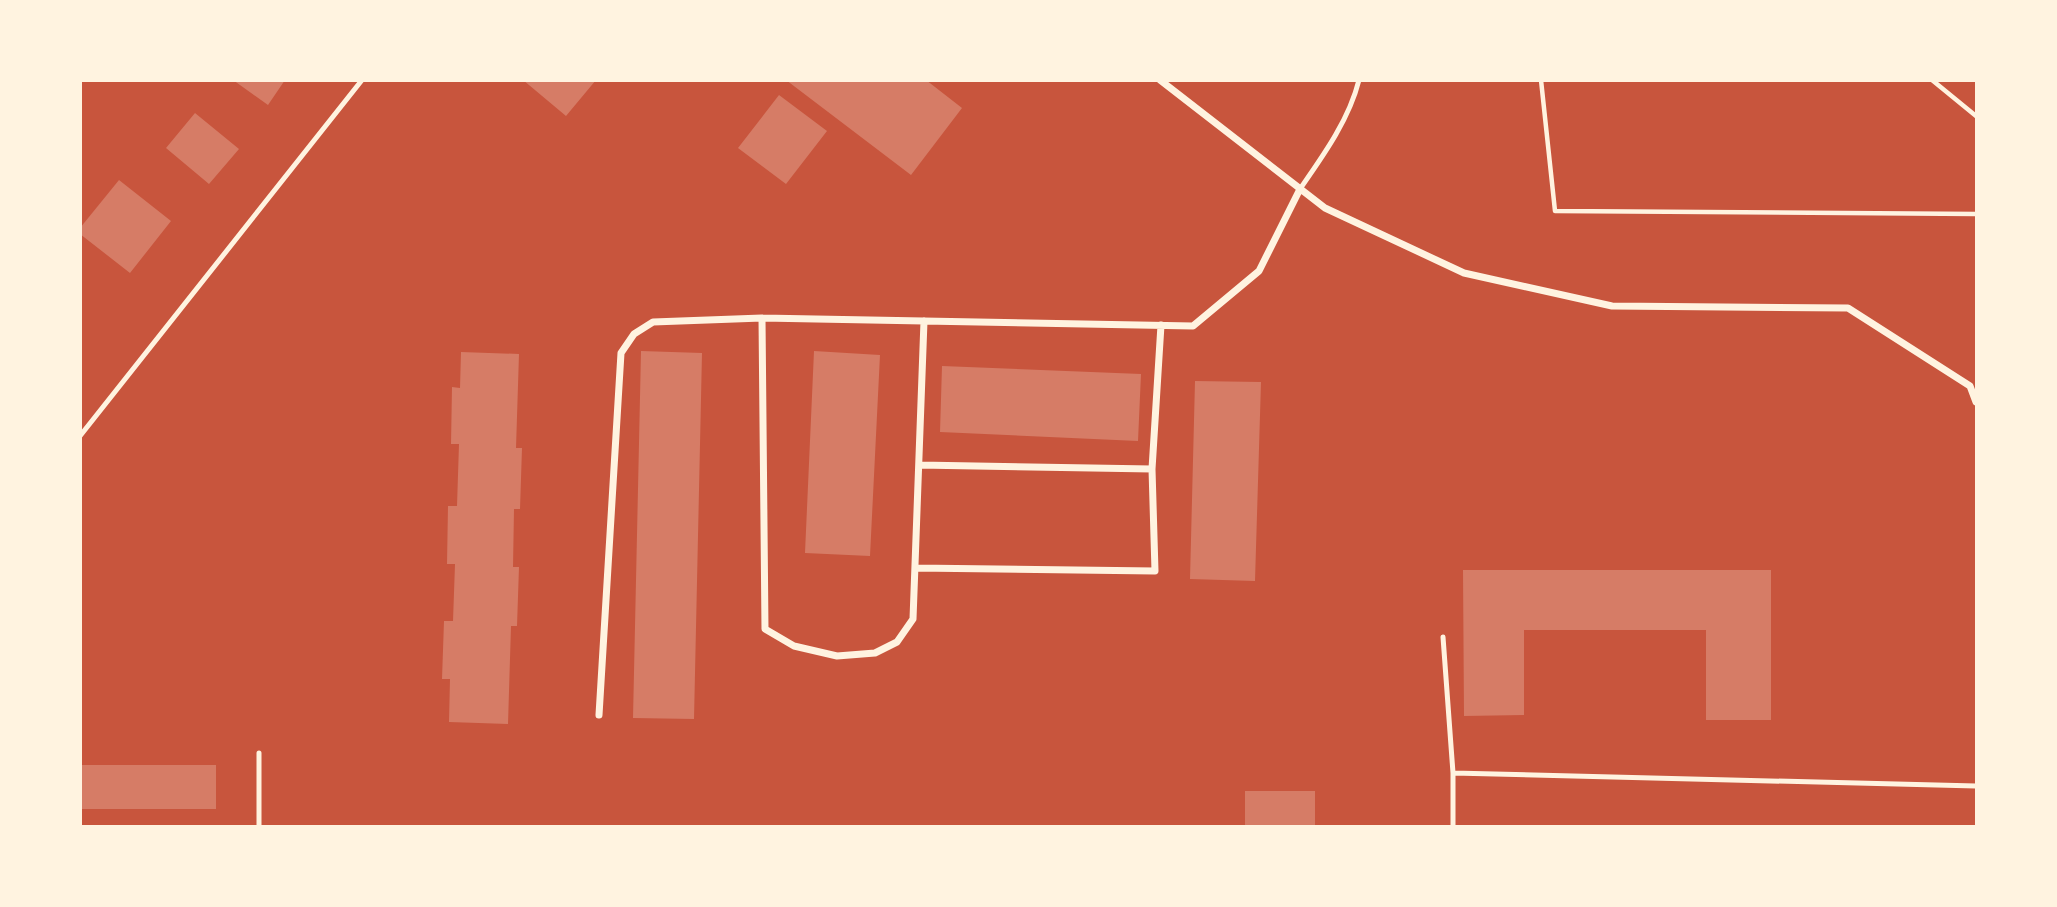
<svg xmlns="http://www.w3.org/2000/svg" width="2057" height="907" viewBox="0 0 2057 907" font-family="'Fira Sans Condensed',sans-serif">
<rect width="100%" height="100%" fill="#c8553d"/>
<path fill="#d67c66" d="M233,80h52l-17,25z
M523,80h73l-30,36z
M786,80h140l36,28 -51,67z
M779,95l48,36 -41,53 -48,-36z
M195,113l44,36 -30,35 -43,-36z
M119,180l52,41 -41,52 -50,-39v-6z
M641,351l61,2 -8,366 -61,-1z
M814,351l66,4 -10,201 -65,-3z
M461,352l58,2 -3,94h6l-2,61h-6l-1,58h6l-2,59h-6l-3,98 -59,-2 1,-43h-8l2,-58h9l2,-57h-8l1,-58h9l2,-62h-8l1,-57 8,1z
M942,366l199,8 -3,67 -198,-9z
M1195,381l66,1 -6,199 -65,-2z
M1463,570h308v150h-65v-90h-182v85l-60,1z
M80,765h136v44h-136z
M1245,791h70v36h-70z"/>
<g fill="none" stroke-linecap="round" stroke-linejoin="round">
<path stroke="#fff3e0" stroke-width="4.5" d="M1541,80l14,131 421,3
M1932,80l44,36"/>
<path stroke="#fff3e0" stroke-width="5" d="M1300,189c23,-33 49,-69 59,-109
M80,436l282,-356
M1443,637l10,136v54
M259,753v74
M1453,773l523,13"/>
<path stroke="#fff3e0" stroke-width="7" d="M1160,80l165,128 139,65 148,33 236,2 122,78 6,16
M924,321l-11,298 -16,23 -22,11 -38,3 -43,-10 -29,-17 -3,-311 431,8 66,-55 41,-82
M919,465l233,4
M915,568l240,3 -3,-102 9,-144
M599,715l22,-362 13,-19 19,-12 109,-4"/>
</g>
<rect width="2057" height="907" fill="none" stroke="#fff3e0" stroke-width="164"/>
</svg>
